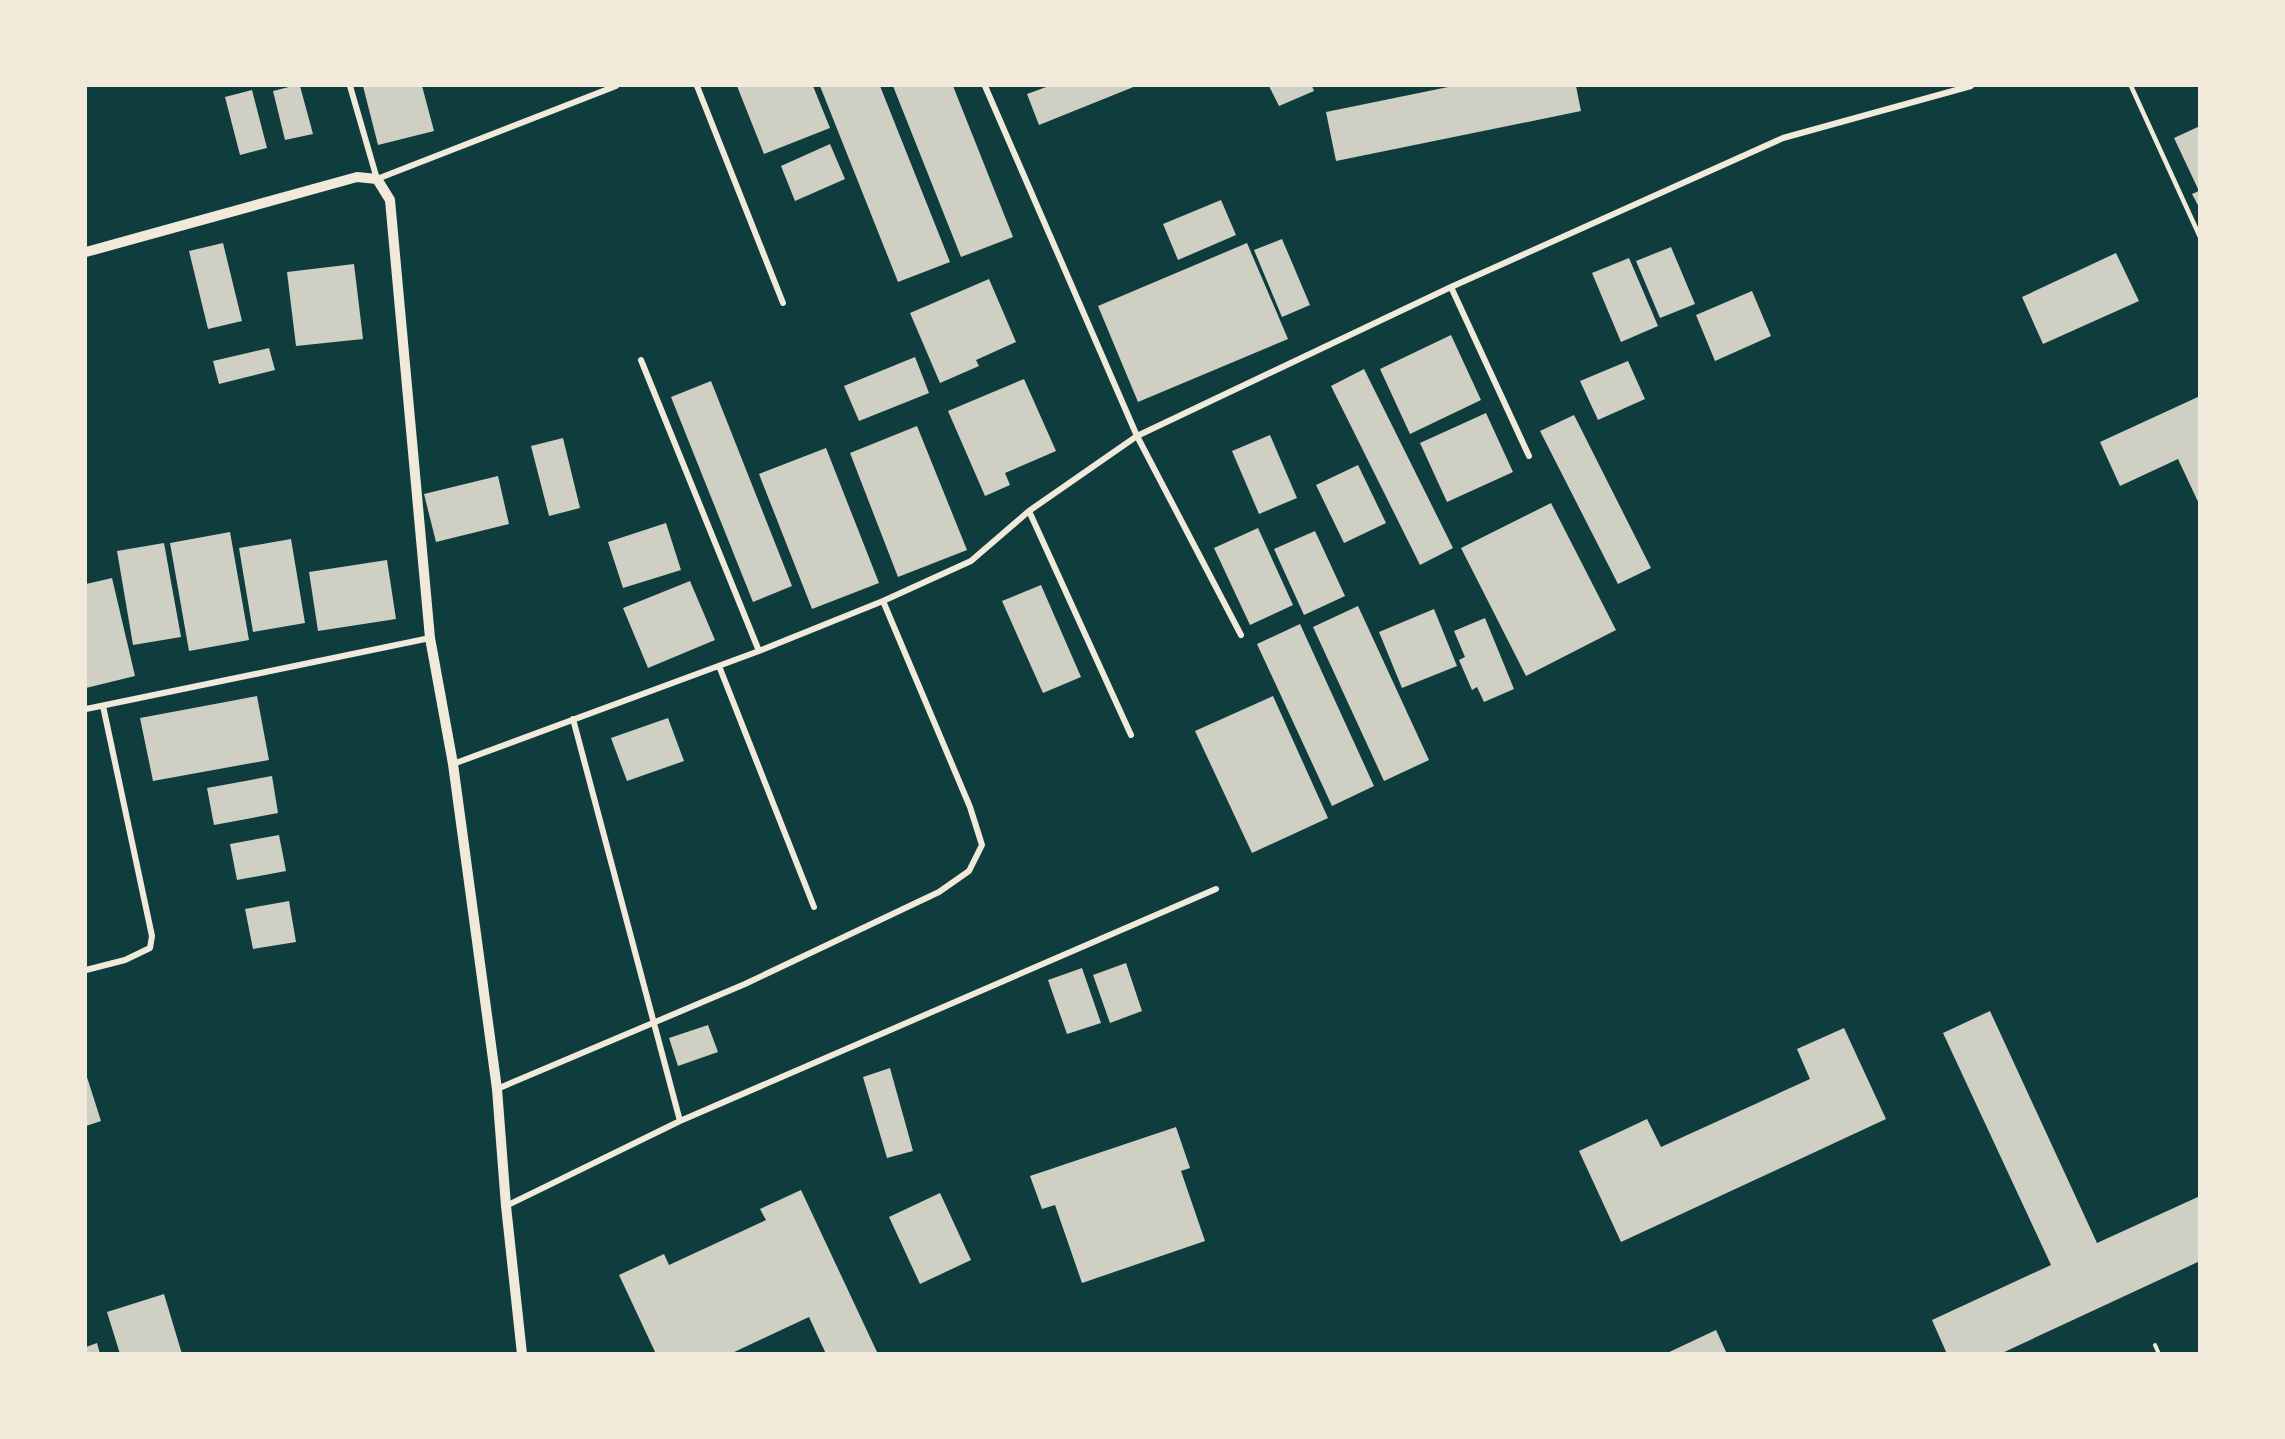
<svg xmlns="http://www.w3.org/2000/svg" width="2285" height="1439" viewBox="0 0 2285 1439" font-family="Cabin,sans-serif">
<rect width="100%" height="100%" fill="#0f3d3e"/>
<path fill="#cfcfc3" d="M293,86h7l13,48 -28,6 -12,-49z
M363,86h59l12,45 -56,14z
M737,86h76l17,42 -66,26z
M820,86h60l70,176 -52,20z
M893,86h60l60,151 -52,20z
M1049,86h87l-97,39 -12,-31z
M1269,86h43l2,5 -35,15z
M1453,86h123l5,25 -245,50 -10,-49z
M252,90l15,58 -27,7 -15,-58z
M2200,126v83l-8,-15 7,-3 -25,-53z
M830,144l15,35 -50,22 -14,-35z
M1221,200l15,35 -58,25 -15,-36z
M1282,239l28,66 -28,12 -28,-67z
M223,243l19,78 -34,8 -19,-78z
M1247,243l41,96 -150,63 -40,-96z
M1671,247l24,57 -35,14 -24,-57z
M2116,253l23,48 -96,43 -21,-47z
M1629,258l29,68 -37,16 -29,-69z
M354,264l9,75 -67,7 -9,-74z
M989,279l27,63 -40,18 3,6 -39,17 -30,-70z
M1752,291l19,45 -56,25 -19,-46z
M1451,335l30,65 -71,34 -30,-65z
M269,348l6,22 -56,14 -6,-23z
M915,357l14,36 -70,28 -15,-35z
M1628,361l17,38 -47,21 -18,-39z
M1364,369l89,179 -33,17 -89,-179z
M1024,379l32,72 -51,22 5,12 -25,11 -37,-85z
M711,381l81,205 -39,16 -82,-205z
M2200,396v110l-22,-47 -58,27 -20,-44z
M1486,413l27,59 -66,30 -27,-59z
M1574,415l77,153 -33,16 -78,-153z
M917,426l50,124 -69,27 -48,-124z
M1270,435l27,63 -38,16 -27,-63z
M563,438l17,70 -31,8 -18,-70z
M826,448l53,135 -67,26 -53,-135z
M1358,465l28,58 -42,20 -28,-58z
M498,476l11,48 -73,18 -12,-48z
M1551,503l65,127 -90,46 -65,-128z
M666,523l15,47 -58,18 -15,-46z
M1258,528l35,77 -43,20 -36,-77z
M1315,531l30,65 -41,19 -30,-66z
M230,532l19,108 -60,11 -19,-108z
M291,539l14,84 -52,9 -14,-84z
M164,543l17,94 -48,8 -16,-94z
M387,560l9,59 -78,12 -9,-59z
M112,578l23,98 -49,12v-104z
M690,581l25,59 -67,28 -25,-60z
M1041,585l40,92 -38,16 -41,-92z
M1358,606l71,154 -45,21 -71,-154z
M1434,609l23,57 -55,22 -23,-56z
M1485,618l29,71 -30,13 -7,-15 -5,3 -13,-30 6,-3 -11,-26z
M1300,624l74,162 -42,20 -75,-162z
M257,696l12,64 -116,21 -13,-63z
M1273,696l55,122 -76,35 -57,-122z
M668,718l16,43 -57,20 -16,-43z
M272,776l6,37 -64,12 -7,-37z
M279,835l7,36 -49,9 -7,-36z
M289,901l7,41 -43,7 -8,-40z
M1126,963l16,48 -32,12 -17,-48z
M1082,968l19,55 -34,11 -19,-54z
M1990,1011l107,232 103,-47v65l-200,93h-53l-15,-34 119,-55 -108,-232z
M708,1025l10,27 -40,14 -9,-28z
M1844,1028l42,91 -265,123 -42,-91 68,-32 14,28 149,-68 -13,-30z
M890,1068l23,83 -26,7 -24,-81z
M86,1074l15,47 -15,5z
M1176,1127l14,41 -9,3 24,70 -123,42 -27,-78 -13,4 -12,-33z
M801,1190l76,162 -51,2 -17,-37 -79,37h-74l-37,-79 45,-21 5,11 97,-45 -6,-11z
M940,1193l31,67 -51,24 -31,-67z
M164,1294l18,60h-62l-13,-42z
M1716,1330l11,24h-62z
M97,1343l3,11h-14v-7z"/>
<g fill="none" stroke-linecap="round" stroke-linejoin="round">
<path stroke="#f1e9da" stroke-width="4" d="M2155,1345l4,9"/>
<path stroke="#f1e9da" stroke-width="4.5" d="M2131,86l69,151"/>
<path stroke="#f1e9da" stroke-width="6" d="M350,86l27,93 239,-93
M697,86l86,217
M985,86l152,350 104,199
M1451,287l78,169
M641,360l118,291
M1029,511l102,224
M719,666l95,241
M86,709l344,-71
M573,719l107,402
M453,764l306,-113 124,-50 88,-40 58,-50 108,-75 314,-149 332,-149 188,-52
M86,970l39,-10 25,-12 2,-12 -49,-230
M497,1089l248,-105 194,-92 30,-21 13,-26 -12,-38 -87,-206
M506,1206l174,-85 536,-232"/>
<path stroke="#f1e9da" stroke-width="10" d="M86,252l271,-75 20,2 13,21 40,438 23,126 44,325 9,117 16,148"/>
</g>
<rect width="2285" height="1439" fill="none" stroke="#f1e9da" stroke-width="174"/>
</svg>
